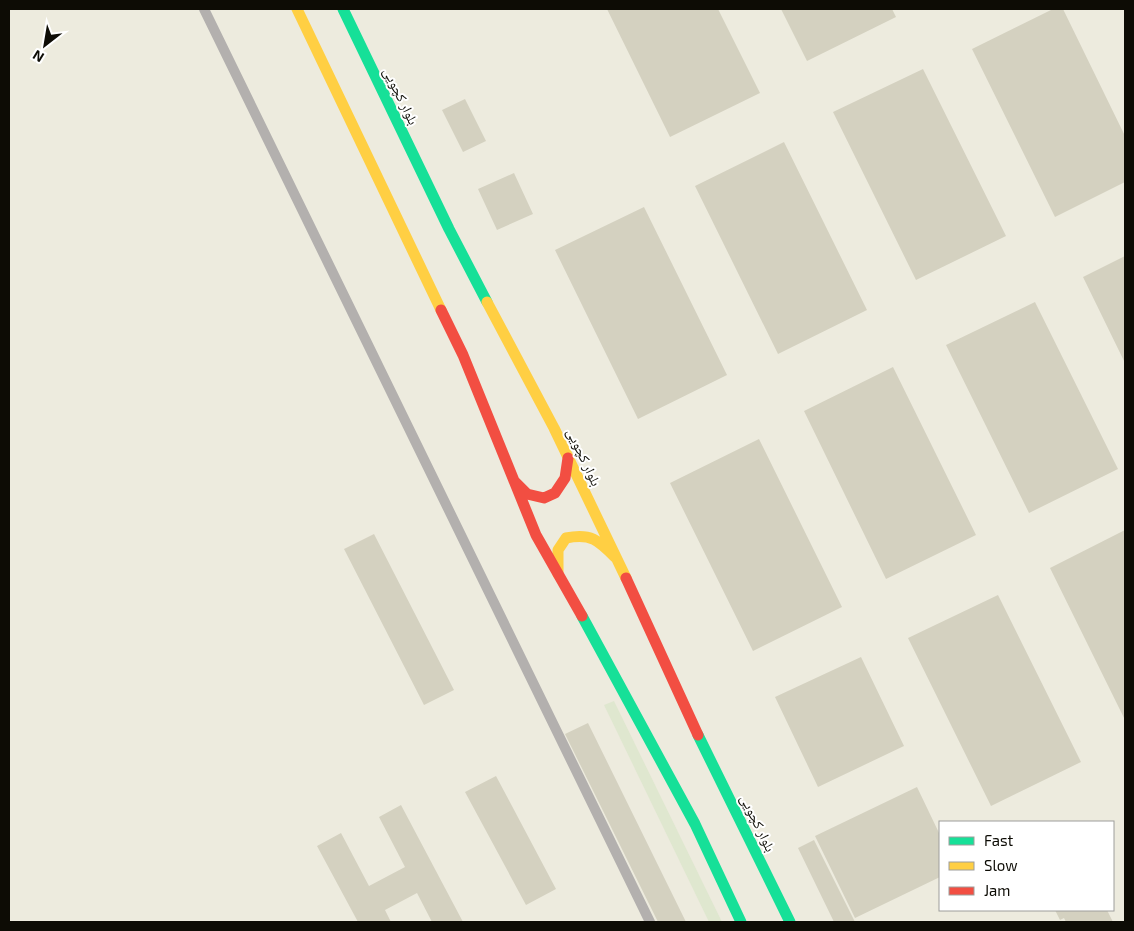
<svg xmlns="http://www.w3.org/2000/svg" width="1134" height="931" viewBox="0 0 1134 931" font-family="'Exo 2','Noto Naskh Arabic',sans-serif">
<rect width="100%" height="100%" fill="#edebde"/>
<path fill="#dfe7cf" d="M614,701l108,221h-13l-105,-217z"/>
<path fill="#d4d1c0" d="M607,9h111l42,84 -90,44z
M781,9h111l4,8 -89,44z
M1053,9h10l62,127v46l-70,35 -83,-168z
M923,69l83,167 -90,44 -83,-168z
M465,99l21,42 -23,11 -21,-42z
M784,142l83,168 -89,44 -83,-168z
M514,173l19,41 -36,16 -19,-41z
M644,207l83,168 -89,44 -83,-169z
M1125,256v107l-42,-86z
M1035,302l83,167 -89,44 -83,-168z
M893,367l83,168 -90,44 -82,-168z
M759,439l83,168 -89,44 -83,-168z
M1125,530v190l-75,-152z
M374,534l80,156 -30,15 -80,-156z
M998,595l83,167 -90,44 -83,-168z
M861,657l43,89 -86,41 -43,-90z
M588,723l98,199h-28l-93,-188z
M496,776l60,113 -30,16 -61,-113z
M917,787l23,48v42l-85,41 -40,-82z
M401,805l62,117h-31l-15,-29 -32,17 6,12h-33l-41,-76 24,-13 28,53 36,-19 -26,-50z
M814,840l41,82h-21l-36,-74z
M1055,910h52l6,12h-47l-2,-4 -4,2z"/>
<g fill="none" stroke-linecap="round" stroke-linejoin="round">
<path stroke="#b3b0ae" stroke-width="10" d="M204,9l446,913"/>
<path stroke="#16e098" stroke-width="11" d="M343,9l106,220 38,73
M582,616l113,208 46,98
M698,735l92,187"/>
<path stroke="#ffcf43" stroke-width="11" d="M297,9l144,301
M487,302l67,126 72,150
M558,574v-24l8,-12c25,-5 32,2 49,19"/>
<path stroke="#f24e42" stroke-width="11" d="M441,310l22,45 73,180 46,81
M514,481l13,13 17,4 11,-5 10,-15 3,-20
M626,578l72,157"/>
</g>
<g text-anchor="middle" stroke-width="4" stroke-linejoin="round" paint-order="stroke">
<g font-size="14" fill="#0d0c05" stroke="#fff">
<text transform="translate(401 96) rotate(64)" y="5">بلوار کچویی</text>
<text transform="translate(584 457) rotate(65)" y="5">بلوار کچویی</text>
<text transform="translate(758 823) rotate(64)" y="5">بلوار کچویی</text>
</g>
</g>
<rect width="1134" height="931" fill="none" stroke="#0d0c05" stroke-width="20"/>
<rect x="939" y="821" width="175" height="90" fill="#ffffff" stroke="#9e9e9b"/>
<rect x="949" y="837" width="25" height="8" fill="#16e098" stroke="#9e9e9b"/>
<text x="984" y="846" font-size="15" fill="#0d0c05">Fast</text>
<rect x="949" y="862" width="25" height="8" fill="#ffcf43" stroke="#9e9e9b"/>
<text x="984" y="871" font-size="15" fill="#0d0c05">Slow</text>
<rect x="949" y="887" width="25" height="8" fill="#f24e42" stroke="#9e9e9b"/>
<text x="984" y="896" font-size="15" fill="#0d0c05">Jam</text>
<g transform="translate(45 45) rotate(211)" stroke="#ffffff" stroke-width="4" paint-order="stroke">
<path d="M0-4L9 19L0 12L-9 19Z" fill="#0d0c05"/>
<text y="-8" font-size="14" font-weight="bold" text-anchor="middle" fill="#0d0c05">N</text>
</g>
</svg>
